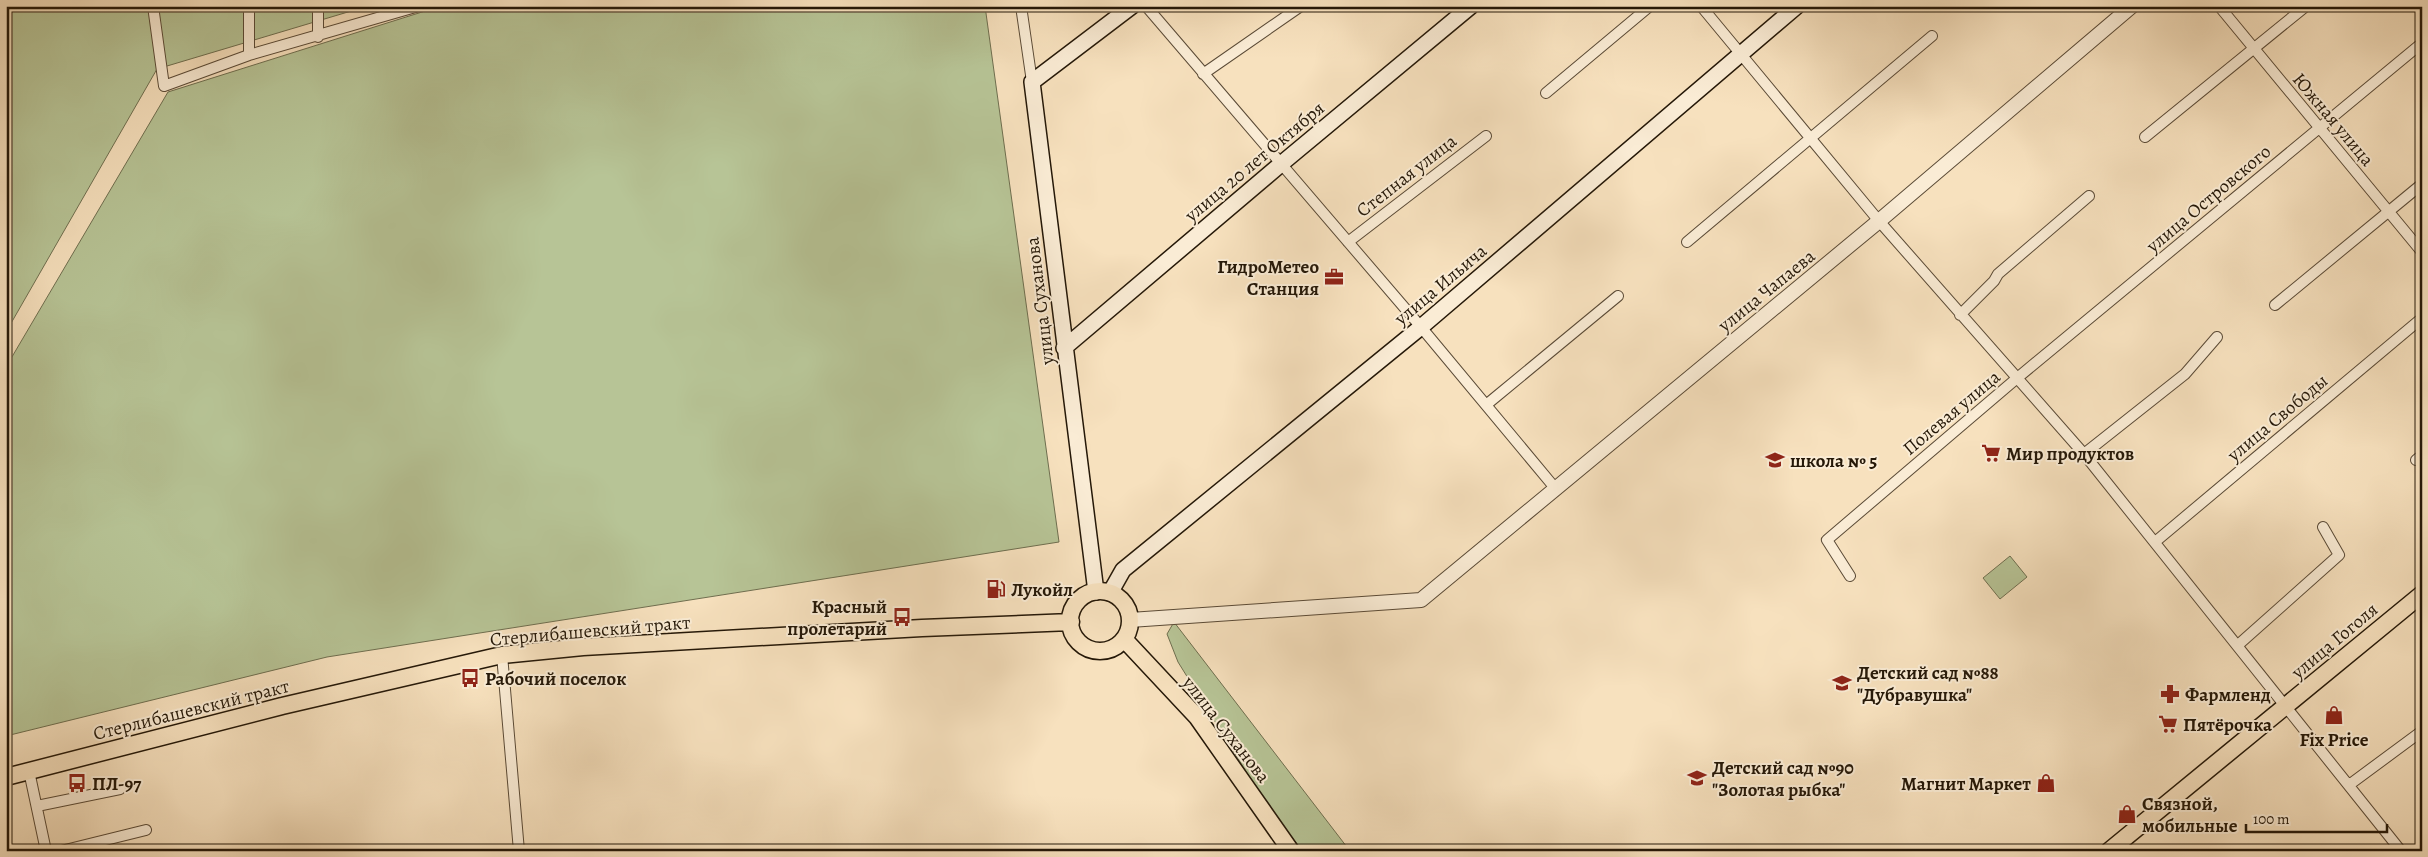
<svg xmlns="http://www.w3.org/2000/svg" width="2428" height="857" viewBox="0 0 2428 857" font-family="Alegreya,serif">
<rect width="100%" height="100%" fill="#f7e1be"/>
<filter id="stains"><feTurbulence type="fractalNoise" baseFrequency=".004" numOctaves="4"/><feColorMatrix values="0 0 0 0 .2 0 0 0 0 .09 0 0 0 0 .02 0 0 0 .5 -.17"/></filter>
<radialGradient id="worn" r=".72"><stop offset=".6" stop-color="#630" stop-opacity="0"/><stop offset="1" stop-color="#630" stop-opacity=".3"/></radialGradient>
<path fill="#b7c496" stroke="#6e6e4f" d="M6,6h362l-211,63 -151,263z
M441,6h544l74,536 -732,115 -321,79v-369l162,-275z
M2010,556l17,21 -27,22 -17,-21z
M1174,622l176,229h-48l-42,-57 -82,-132 -11,-28z"/>
<g fill="none" stroke-linecap="round" stroke-linejoin="round">
<g stroke="#5a4a36" stroke-width="12">
<path id="minor" d="M153,6l11,80 85,-31 170,-49
M249,6v49
M1021,6l11,76
M1146,6l275,321 134,161
M1701,6l178,215 205,233 317,397
M2219,6l203,246
M318,37v-31
M1203,74l98,-68
M1546,93l104,-87
M2145,137l161,-131
M1348,242l138,-106
M1687,242l245,-206
M2275,305l147,-121
M1960,315l34,-34 4,-7 91,-78
M1486,405l132,-109
M2084,454l101,-80 32,-37
M2416,460l6,-5
M2155,542l267,-224
M1850,576l-23,-36 189,-161 406,-336
M2238,645l101,-90 -16,-28
M502,655l17,196
M29,771l17,80
M2349,785l73,-54
M37,806l83,-17
M61,851l85,-21"/>
</g>
<g stroke="#5a4a36" stroke-width="16">
<path id="tertiary" d="M1130,620l291,-20 458,-379 253,-215"/>
</g>
<g stroke="#251808" stroke-width="18">
<path id="secondary" d="M1064,348l217,-184 190,-158
M1096,592l-64,-510 100,-76
M1110,593l13,-23 298,-243 376,-321"/>
</g>
<g stroke="#251808" stroke-width="19">
<path id="primary" d="M1070 621a30 30 0 1 1 60 0a30 30 0 1 1-60 0Z
M1124,639l73,78 94,134
M6,777l276,-71 220,-51 81,-8 339,-19 149,-6
M2109,851l313,-257"/>
</g>
<use href="#minor" stroke="#faecd5" stroke-width="10"/>
<use href="#tertiary" stroke="#faecd5" stroke-width="14"/>
<use href="#secondary" stroke="#faecd5" stroke-width="15"/>
<use href="#primary" stroke="#f7e1be" stroke-width="16"/>
</g>
<defs>
<g id="office-bare" transform="scale(1.5)"><path d="M-6-3h4V-5.5h4V-3h4V5H-6ZM-1-4.5V-3h2v-1.5ZM-6 0V1H6V0Z" fill="#8f2418" stroke="#faecd5" stroke-width="2.5" paint-order="stroke"/></g>
<g id="supermarket-bare" transform="scale(1.5)"><path d="M-6-5.5h2.5l.6 2H6L4.5 2H-2.5L-4.4-4H-6ZM-1.5 3.2a1.3 1.3 0 1 0 .1 0ZM3 3.2a1.3 1.3 0 1 0 .1 0Z" fill="#8f2418" stroke="#faecd5" stroke-width="2.5" paint-order="stroke"/></g>
<g id="school-bare" transform="scale(1.5)"><path d="M0-5L7-2L0 1L-7-2ZM-4 1L0 2.5L4 1V4Q0 6-4 4Z" fill="#8f2418" stroke="#faecd5" stroke-width="2.5" paint-order="stroke"/></g>
<g id="fuel-bare" transform="scale(1.5)"><path d="M-5.5-6h7V0h2V4h1.3V-2.5L3-4.5l.8-.8L6-3V5H2.5V1h-1V6h-7ZM-4.2-4.7v3.2H.2V-4.7Z" fill="#8f2418" stroke="#faecd5" stroke-width="2.5" paint-order="stroke"/></g>
<g id="bus-bare" transform="scale(1.5)"><path d="M-5-6H5V4H4V6H2V4H-2V6H-4V4H-5ZM-3.5-4V0h7V-4ZM-3.5 1.2v1.5H-2V1.2ZM2 1.2v1.5H3.5V1.2Z" fill="#8f2418" stroke="#faecd5" stroke-width="2.5" paint-order="stroke"/></g>
<g id="pharmacy-bare" transform="scale(1.5)"><path d="M-2-6h4v4h4v4h-4v4h-4v-4h-4v-4h4Z" fill="#8f2418" stroke="#faecd5" stroke-width="2.5" paint-order="stroke"/></g>
<g id="shop-bare" transform="scale(1.5)"><path d="M-5-2.5h2.3a2.7 3.5 0 0 1 5.4 0H5L5.5 6h-11ZM-1.5-2.5h3a1.5 2.3 0 0 0-3 0Z" fill="#8f2418" stroke="#faecd5" stroke-width="2.5" paint-order="stroke"/></g>
</defs>
<g fill-rule="evenodd">
<use href="#office-bare" x="1334" y="277"/>
<use href="#supermarket-bare" x="1991" y="453"/>
<use href="#school-bare" x="1775" y="460"/>
<use href="#fuel-bare" x="996" y="589"/>
<use href="#bus-bare" x="902" y="617"/>
<use href="#bus-bare" x="470" y="678"/>
<use href="#school-bare" x="1842" y="683"/>
<use href="#pharmacy-bare" x="2170" y="694"/>
<use href="#shop-bare" x="2334" y="715"/>
<use href="#supermarket-bare" x="2168" y="724"/>
<use href="#school-bare" x="1697" y="778"/>
<use href="#bus-bare" x="77" y="783"/>
<use href="#shop-bare" x="2046" y="783"/>
<use href="#shop-bare" x="2127" y="814"/>
</g>
<g text-anchor="middle" stroke-width="4" stroke-linejoin="round" paint-order="stroke">
<g font-size="19" fill="#251808" stroke="#faecd5">
<text transform="translate(2334 119) rotate(50)" y="7">Южная улица</text>
<text transform="translate(1254 161) rotate(-40)" y="7">улица 20 лет Октября</text>
<text transform="translate(1406 175) rotate(-38)" y="7">Степная улица</text>
<text transform="translate(2208 198) rotate(-40)" y="7">улица Островского</text>
<text transform="translate(1440 284) rotate(-40)" y="7">улица Ильича</text>
<text transform="translate(1766 290) rotate(-39)" y="7">улица Чапаева</text>
<text transform="translate(1039 301) rotate(-97)" y="7">улица Суханова</text>
<text transform="translate(1951 412) rotate(-40)" y="7">Полевая улица</text>
<text transform="translate(2277 417) rotate(-40)" y="7">улица Свободы</text>
<text transform="translate(590 630) rotate(-5)" y="7">Стерлибашевский тракт</text>
<text transform="translate(2334 640) rotate(-40)" y="7">улица Гоголя</text>
<text transform="translate(191 709) rotate(-14)" y="7">Стерлибашевский тракт</text>
<text transform="translate(1227 729) rotate(52)" y="7">улица Суханова</text>
</g>
<g font-size="19" font-weight="bold" fill="#251808" stroke="#faecd5" text-anchor="start">
<text x="1319" y="273" text-anchor="end">ГидроМетео<tspan x="1319" dy="22">Станция</tspan></text>
<text x="2006" y="460">Мир продуктов</text>
<text x="1790" y="467">школа № 5</text>
<text x="1011" y="596">Лукойл</text>
<text x="887" y="613" text-anchor="end">Красный<tspan x="887" dy="22">пролетарий</tspan></text>
<text x="1857" y="679">Детский сад №88<tspan x="1857" dy="22">"Дубравушка"</tspan></text>
<text x="485" y="685">Рабочий поселок</text>
<text x="2185" y="701">Фармленд</text>
<text x="2183" y="731">Пятёрочка</text>
<text x="2334" y="746" text-anchor="middle">Fix Price</text>
<text x="1712" y="774">Детский сад №90<tspan x="1712" dy="22">"Золотая рыбка"</tspan></text>
<text x="92" y="790">ПЛ-97</text>
<text x="2031" y="790" text-anchor="end">Магнит Маркет</text>
<text x="2142" y="810">Связной,<tspan x="2142" dy="22">мобильные</tspan></text>
</g>
</g>
<rect width="2428" height="857" fill="none" stroke="#f7e1be" stroke-width="25"/>
<rect x="8" y="8" width="2413" height="842" fill="none" stroke="#251808" stroke-width="2.5"/>
<rect x="12" y="12" width="2403" height="832" fill="none" stroke="#251808"/>
<path d="M2246 824v8h141v-8" fill="none" stroke="#251808" stroke-width="2.5"/>
<text x="2253" y="824" font-size="15" fill="#251808" stroke="#faecd5" stroke-width="4" paint-order="stroke">100 m</text>
<rect width="100%" height="100%" filter="url(#stains)"/>
<rect width="100%" height="100%" fill="url(#worn)"/>
</svg>
